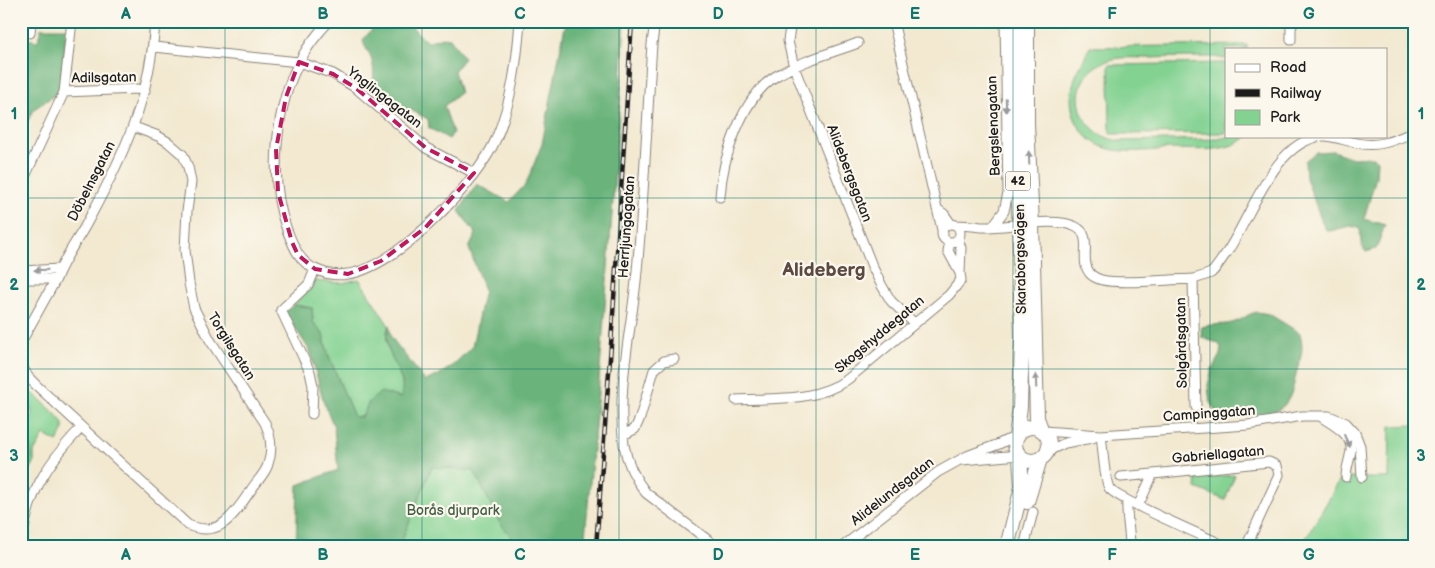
<svg xmlns="http://www.w3.org/2000/svg" width="1435" height="568" viewBox="0 0 1435 568" font-family="'Balsamiq Sans',sans-serif">
<rect width="100%" height="100%" fill="#fbf7ec"/>
<filter id="ink" filterUnits="userSpaceOnUse"><feTurbulence type="fractalNoise" baseFrequency=".02" numOctaves="2"/><feDisplacementMap in="SourceGraphic" scale="10" xChannelSelector="R" yChannelSelector="G"/><feConvolveMatrix kernelMatrix="1 2 1 2 8 2 1 2 1" color-interpolation-filters="sRGB"/></filter>
<filter id="wash" filterUnits="userSpaceOnUse"><feTurbulence type="fractalNoise" baseFrequency=".0096" numOctaves="4" result="noise"/><feDisplacementMap in="SourceGraphic" scale="20" xChannelSelector="R" yChannelSelector="G"/><feGaussianBlur stdDeviation="1.12" result="paint"/><feColorMatrix in="noise" values="0 0 0 0 0 0 0 0 0 0 0 0 0 0 0 0 0 1.4 0 .05"/><feComposite in="paint" operator="in"/></filter>
<g filter="url(#wash)">
<rect width="100%" height="100%" fill="#f3e9d1"/>
<path fill="#83d292" stroke="#507757" d="M1247,45v4h-21v10l-12,-2c-22,0 -44,0 -66,1 -13,0 -28,-2 -41,3 -44,15 -33,74 13,80l98,-2 13,-3h17c-21,18 -51,13 -77,13 -16,1 -41,4 -57,1 -31,-5 -49,-36 -41,-65 3,-14 12,-26 17,-38z
M1226,63v70l-116,1 -1,-69z
M359,279l30,47c-9,20 9,38 13,57 1,4 0,11 -1,16l-32,3 -7,15h-8l-26,-63 -5,-20 -10,-12 -1,-14 -18,-3 21,-24 27,2z
M29,390c7,6 31,26 34,34 2,7 -3,13 -6,18l-13,-7 -10,17v11l-10,17 -3,-2v-18l10,-2 -3,-28 4,-15 -4,-22z
M1414,425v122h-113l40,-69h48l1,-52z
M431,467l43,3 26,53 20,24h-121z
M1235,475l-10,25 -29,-12 1,-10z"/>
<path fill="#6ab47c" stroke="#43684c" d="M379,21h27l21,21 15,-5 8,1 14,20 -10,13 6,22 -16,13 9,27 -4,6 -20,-11 -1,-9 -19,-10 -7,4 -27,-17 5,-8 -7,-6c1,-9 1,-18 -3,-26 -2,-6 -6,-9 -7,-16z
M567,21h58c-11,176 -24,351 -41,526h-64l-20,-24 -26,-52 -42,-4 -33,80h-103l2,-62 40,-15 -4,-43 -10,-24 -14,-52 -25,-39 9,-7 18,3 1,14 10,12 5,20 26,63h8l7,-15 12,-10 20,6c1,-5 2,-11 1,-16 -5,-18 -21,-36 -13,-56l2,11 34,44 12,-5 14,-9 21,-20 12,-57 -15,-42 7,-14 -17,-23 18,-27 32,18 17,-18 16,-40 22,-113z
M41,28h26l-6,57 -3,8 -24,16 -13,25v-96l17,3z
M1333,151l20,7 20,-1 4,3 -1,17 -12,42 21,6 -9,24 -10,3 -3,-4 -2,-6 -1,-13c-12,-7 -20,2 -33,2l-4,-6 -17,-47 -1,-17 11,-9z
M1257,312l12,2 31,19c4,19 1,23 -4,41 -2,10 -4,21 -10,29 -11,16 -54,13 -71,8l-5,-9 -2,-17 4,-16 8,-14 1,-8 -3,-4 -16,-5 -1,-7 1,-4c11,-4 23,-1 33,-5 9,-3 12,-8 22,-10z"/>
</g>
<g filter="url(#ink)">
<g fill="none" stroke-linecap="round" stroke-linejoin="round">
<g stroke="#888276" stroke-width="11">
<path id="street" d="M329,21c-10,11 -20,23 -27,36 -27,47 -34,123 -15,173 6,15 12,32 28,39 10,5 22,7 33,5 48,-6 129,-91 148,-135 16,-38 21,-77 24,-118
M655,21l-3,23c-5,75 -8,152 -15,227 -5,58 -21,117 -13,174 3,18 11,34 22,48l71,54
M791,21l-3,20 6,26 78,199 10,20 9,15 23,22
M893,21l50,213
M30,33l1,-12
M1291,40v-12l3,-7
M154,47l145,15 34,12 23,14 70,60 48,25
M64,92l74,-3 7,2
M1326,136c11,1 20,5 31,7 21,5 38,-3 57,-11
M21,185l43,-93 8,-71
M720,197c2,-38 22,-100 56,-121 25,-15 55,-23 82,-33
M937,209l7,5 7,10
M942 233a9 9 0 1 1 18 0a9 9 0 1 1-18 0Z
M955,225c10,0 18,1 27,2 24,1 73,-11 94,0 18,9 3,33 13,45 2,4 9,7 13,8 16,4 50,1 68,0 7,-1 16,0 23,-1 5,-1 13,-4 18,-6 5,-4 10,-13 14,-18 26,-36 47,-113 97,-119
M993,226l11,-15 4,-18 -3,-172
M958,239l3,9 -1,25
M21,271l39,-2
M21,279h35
M1193,279l3,128
M21,342l35,-63c8,-22 23,-40 33,-60 36,-66 61,-121 66,-197
M21,364l7,13 8,8 152,140c33,14 46,-11 63,-35 5,-8 15,-17 17,-26 5,-14 3,-28 -3,-41l-55,-83 -16,-32 -5,-25 -4,-33 2,-39 4,-29 -3,-15 -5,-12 -15,-13 -10,-6 -24,-9
M736,400c38,-2 80,2 112,-21l101,-84 12,-15 -1,-7 -12,-22 2,-9
M312,414l1,-28 -3,-14 -29,-62 28,-26 6,-15
M1320,416c11,8 32,17 31,34 -1,9 -5,18 -5,27
M1043,431l58,4 147,-10 54,-9h27l17,7 9,10 5,13 2,31
M623,435l12,-6 5,-11 14,-48 10,-9 10,-2
M1101,435c2,13 3,42 8,53 5,10 102,51 118,59
M1048,451l17,-8 27,-5 7,-3
M962,460l57,-5
M1121,477l32,-3
M1127,501c-1,15 3,30 3,46
M1138,506l15,-32 116,-12 8,4 2,9 -33,72
M22,547c3,-50 25,-84 59,-119
M842,547l96,-75 29,-16 32,-12 8,-4 8,-2
M1024,547l9,-35"/>
</g>
<g stroke="#888276" stroke-width="14">
<path id="secondary" d="M155,21v1"/>
</g>
<g stroke="#888276" stroke-width="16">
<path id="primary" d="M1015,21l7,319 -2,67 -4,29
M1027,21v103l5,100 5,194 4,11
M1015 444a17 17 0 1 1 34 0a17 17 0 1 1-34 0Z
M1027,502l13,-43
M1007,547l15,-60 -2,-30"/>
</g>
<use href="#street" stroke="#fff" stroke-width="9"/>
<use href="#secondary" stroke="#fff" stroke-width="12"/>
<use href="#primary" stroke="#fff" stroke-width="14"/>
<g stroke="#1c1c1c" stroke-width="4.5">
<path id="rail" d="M596,547l15,-202 21,-324"/>
</g>
<use href="#rail" stroke="#fbf7ec" stroke-width="2.5" stroke-dasharray="8" stroke-linecap="butt"/>
</g>
<defs><path id="oneway-solid" d="M-6-.8H1V-3.2L6.5 0L1 3.2V.8H-6Z" transform="scale(1.25)"/></defs>
<g fill="#999">
<use href="#oneway-solid" transform="translate(1006 105) rotate(88)"/>
<use href="#oneway-solid" transform="translate(1029 158) rotate(-93)"/>
<use href="#oneway-solid" transform="translate(41 270) rotate(178)"/>
<use href="#oneway-solid" transform="translate(1036 381) rotate(-92)"/>
<use href="#oneway-solid" transform="translate(1347 441) rotate(64)"/>
</g>
</g>
<path fill="none" stroke="#c2185b" stroke-width="4" stroke-dasharray="10 6" stroke-linejoin="round" d="M299,62l34,12 23,14 70,60 48,25 -49,55 -44,33 -33,13 -33,-5 -17,-14 -6,-13 -14,-50 -2,-43 10,-52z"/>
<path fill="none" stroke="#0f766e" stroke-width="1" stroke-opacity="0.55" d="M225,21v526M422,21v526M619,21v526M816,21v526M1013,21v526M1210,21v526M21,198h1393M21,369h1393"/>
<g text-anchor="middle" stroke-width="4.5" stroke-linejoin="round" paint-order="stroke">
<rect fill="#fbf7ec" stroke="#5f5e5a" stroke-width="1" x="1005.5" y="171.5" width="25" height="19" rx="4"/>
<g font-size="12" font-weight="bold" fill="#1c1c1c">
<text x="1018" y="185">42</text>
</g>
<g font-size="14" fill="#1c1c1c" stroke="#fbf7ec">
<text transform="translate(104 77) rotate(-1)" y="5">Adilsgatan</text>
<text transform="translate(385 97) rotate(38)" y="5">Ynglingagatan</text>
<text transform="translate(993 126) rotate(-92)" y="5">Bergslenagatan</text>
<text transform="translate(850 173) rotate(69)" y="5">Alidebergsgatan</text>
<text transform="translate(91 181) rotate(-63)" y="5">Döbelnsgatan</text>
<text transform="translate(626 227) rotate(-86)" y="5">Herrljungagatan</text>
<text transform="translate(1020 259) rotate(-91)" y="5">Skaraborgsvägen</text>
<text transform="translate(879 334) rotate(-40)" y="5">Skogshyddegatan</text>
<text transform="translate(1181 343) rotate(-91)" y="5">Solgårdsgatan</text>
<text transform="translate(232 346) rotate(58)" y="5">Torgilsgatan</text>
<text transform="translate(1209 413) rotate(-4)" y="5">Campinggatan</text>
<text transform="translate(1218 454) rotate(-5)" y="5">Gabriellagatan</text>
<text transform="translate(892 491) rotate(-38)" y="5">Alidelundsgatan</text>
</g>
<g font-size="14" fill="#405c45" stroke="#fbf7ec">
<text x="453" y="515">Borås djurpark</text>
</g>
<g font-size="19" font-weight="bold" fill="#5a4a43" stroke="#fbf7ec">
<text x="824" y="276">Alideberg</text>
</g>
</g>
<rect width="1435" height="568" fill="none" stroke="#fbf7ec" stroke-width="55"/>
<rect x="1225" y="48" width="162" height="90" fill="#fbf7ec" stroke="#a29f99"/>
<rect x="1235" y="64" width="25" height="8" fill="#ffffff" stroke="#a29f99"/>
<text x="1270" y="72" font-size="15" fill="#1c1c1c">Road</text>
<rect x="1235" y="89" width="25" height="8" fill="#1c1c1c" stroke="#a29f99"/>
<text x="1270" y="98" font-size="15" fill="#1c1c1c">Railway</text>
<rect x="1235" y="110" width="25" height="15" fill="#83d292" stroke="#a29f99"/>
<text x="1270" y="122" font-size="15" fill="#1c1c1c">Park</text>
<rect x="28" y="28" width="1380" height="512" fill="none" stroke="#0f766e" stroke-width="2"/>
<g font-size="16" text-anchor="middle" font-weight="bold" fill="#0f766e">
<text x="126" y="19">A</text>
<text x="323" y="19">B</text>
<text x="520" y="19">C</text>
<text x="718" y="19">D</text>
<text x="915" y="19">E</text>
<text x="1112" y="19">F</text>
<text x="1309" y="19">G</text>
<text x="14" y="119">1</text>
<text x="1421" y="119">1</text>
<text x="14" y="290">2</text>
<text x="1421" y="290">2</text>
<text x="14" y="461">3</text>
<text x="1421" y="461">3</text>
<text x="126" y="560">A</text>
<text x="323" y="560">B</text>
<text x="520" y="560">C</text>
<text x="718" y="560">D</text>
<text x="915" y="560">E</text>
<text x="1112" y="560">F</text>
<text x="1309" y="560">G</text>
</g>
</svg>
